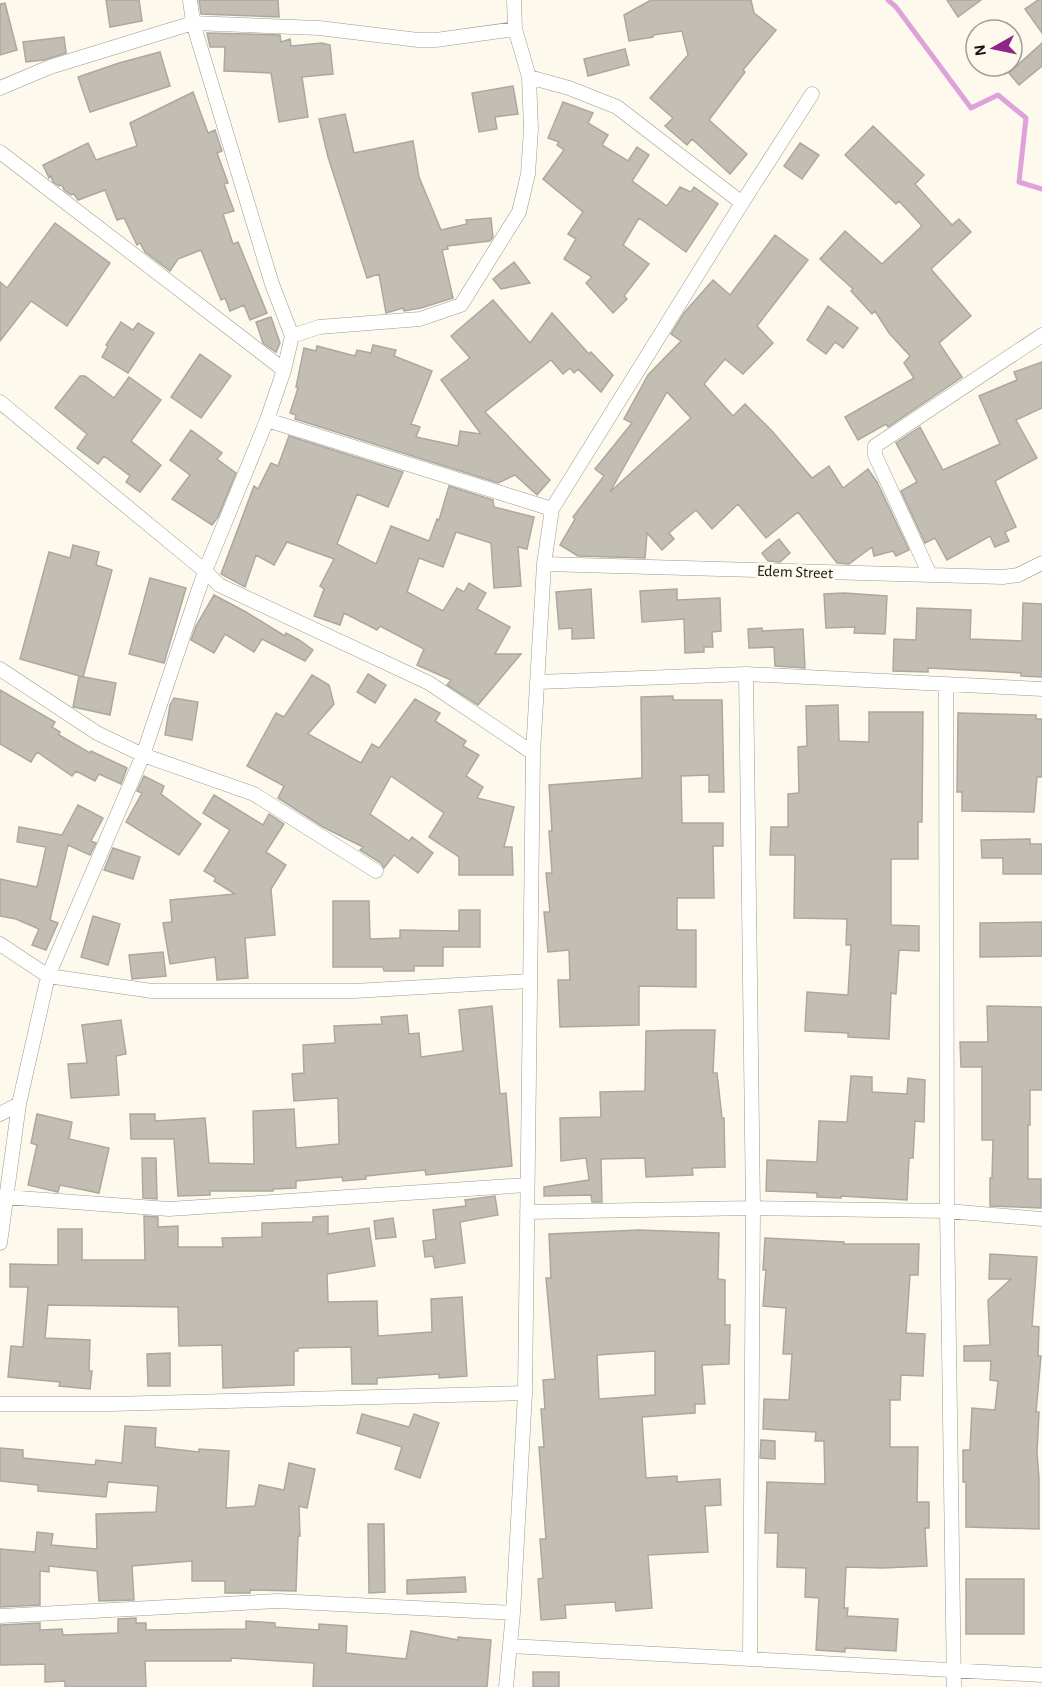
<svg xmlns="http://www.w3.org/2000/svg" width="1042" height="1687" viewBox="0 0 1042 1687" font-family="'Alegreya Sans',sans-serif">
<rect width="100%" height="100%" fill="#fdf9ed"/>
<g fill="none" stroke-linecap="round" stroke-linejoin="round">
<path stroke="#dfa1d9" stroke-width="5" d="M888,0l8,7 75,101 27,-13 28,23 -7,64 23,7"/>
</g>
<path fill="#c2beb3" stroke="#aca89d" stroke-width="1.5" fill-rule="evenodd" d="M106,0h33l3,21 -32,6z
M199,0h79l1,17 -78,-3z
M651,0h100l3,13 22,17 -33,40 2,2 -36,48 38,34 -17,20 -38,-35 -5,6 -22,-19 8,-8 -23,-20 38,-43 -6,-24 -29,4v2l-24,4 -5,-26z
M947,0h34l-23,17z
M1038,0h4v33l-17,-24z
M5,3l12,47 -17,5v-51z
M207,33l73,2 1,7 9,-3 1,7 31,-3 8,2 3,29 -31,3 6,40 -29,5 -8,-49 -47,-2 1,-24h-15z
M64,37l2,16 -22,7 -18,2 -3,-20z
M1042,43v23l-23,19 -10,-12z
M625,49l4,16 -41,11 -4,-17z
M160,52l10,34 -80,26 -12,-35 41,-14z
M513,86l5,28 -23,3 2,12 -18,3 -7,-39z
M193,92l15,41 7,-3 7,21 -5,2 11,30 -4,1 10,27 -11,3 10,30 5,-2 29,71 -17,7 -6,-15 -14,6 -5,-13 -4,2 -20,-50 -23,9 -8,12 -25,-19 -5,-9 -3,2 -13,-27 -7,2 -12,-30 -27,10 -4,-6 -3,1 -7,-5 -2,-5 -3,1 -6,-4 -2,-6 -2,2 -6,-13 45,-22 8,17 41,-14 -7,-23z
M563,102l30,11 -5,10 20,12 -6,10 26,16 9,-14 12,8 -17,26 35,25 13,-19 11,5 3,-5 24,17 -32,48 -47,-34 -16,27 26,19 -25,32 3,3 -14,14 -27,-30 6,-6 -28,-18 12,-20 -8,-5 15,-22 -40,-33 21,-29 -7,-5 2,-3 -11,-4z
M345,114l9,39 59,-12 6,36 22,53 26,-6 -1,-4 25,-2 2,19 -3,4 -43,5 1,3 -6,1 11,48 -32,10 -17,3 -1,-3 -17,5 -7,-39 -12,4 -39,-121 -9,-38z
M873,126l51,49 -9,9 37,41 7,-6 12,13 -40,37 40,47 -32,27 23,34 -74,50 -2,-3 -28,16 -13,-23 69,-39 -10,-15 6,-7 -21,-23 -14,-22 -3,3 -21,-23 2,-2 -33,-30 25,-28 37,33 40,-38 -23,-25 -3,3 -51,-49z
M800,143l19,12 -17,24 -18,-13z
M55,223l55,40 -43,63 -36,-25 -31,40v-59l7,6z
M775,235l33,25 -51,66 16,17 -30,31 -18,-15 -21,25 29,32 12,-12 27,27 40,47 17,-12 14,22 25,-19 9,13 32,68 -13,6 -3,-5 -19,5 -2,-9 -23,17 -12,-1 -39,-51 -32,26 -28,-34 -26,25 -16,-19 -27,23 5,6 -12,11 -15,-17 -2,25 -67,-2 -18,-11 15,-26 -2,-2 31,-41 -9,-7 37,-46 -8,-4 24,-44 33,-34 -10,-7 13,-21 29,-33 17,15zM667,392l24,26 -81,74 19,-34z
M514,262l16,21 -29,6 -8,-10z
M493,300l37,43 22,-30 37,41 2,-2 22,23 -12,17 -23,-23 -4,4 -4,-5 -7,6 -12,-14 -66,52 65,68 -13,15 -22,-20 -17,8 -203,-64 1,-4 -6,-2 8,-25 -2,-1 8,-39 12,3 1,-5 38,10 2,-6 14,3 2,-8 23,5 -2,6 38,15 -21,53 9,3 -4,10 42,9 2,-15 21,3 -40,-54 29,-22 -19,-22z
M828,306l30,22 -15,20 -8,-6 -9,12 -19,-14z
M271,317l9,26 -4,9 -13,-9 -7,-21z
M121,322l12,8 5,-7 16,10 -26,40 -26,-16 6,-11 -2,-1z
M200,354l31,22 -30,42 -30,-21z
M1042,362v46l-26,12 21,38 -42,23 21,46 -11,5 4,9 -14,6 -5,-11 -43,24 -12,-22 -10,5 -24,-52 16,-9 -21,-39 24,-16 23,43 57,-26 -21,-48 38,-16 -3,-8z
M80,376h5l29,22 15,-21 32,23 -30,41 30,24 -21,27 -14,-10 4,-6 -26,-20 -6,8 -21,-16 10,-14 -32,-26z
M191,430l31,23 -5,6 19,14 -18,44 -6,8 -40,-26 18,-24 -20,-15z
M289,436l114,36 -15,35 -31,-13 -20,50 39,20 15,-38 38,15 8,-22 2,1 10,-34 44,14 1,7 40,10 -7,32 -9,-2 3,39 -27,2 -3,-45 -35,-11 -13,35 -24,-9 -12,34 36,19 14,-23 7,4 5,-9 17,10 -9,16 33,18 -15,27h26l-43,51 -31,-20 4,-5 -34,-15 7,-16 -44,-23 -3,4 -33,-17 -4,12 -26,-9 10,-27 -4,-3 14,-27 -47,-17 -13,23 -18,-10 -11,32 -24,-13 33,-88 4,3 13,-26 7,3z
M779,539l11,14 -10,9 -12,-1 -6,-8z
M73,545l26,7 -3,13 16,5 -29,107 -63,-18 29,-107 21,6z
M150,578l36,10 -22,75 -35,-9z
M591,589l3,49 -22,1v-11l-13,1 -3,-37z
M677,589v11l43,-2 1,33 -9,1 1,15h-9v5l-19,1 -1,-34 -42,3 -2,-31z
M844,593l43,3 -2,38 -31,-1 1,-6 -29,1 -2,-34z
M214,595l32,17 39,24 1,-3 13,7 14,10 -8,11 -43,-22 -8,13 -29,-18 -11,19 -23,-13 5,-14z
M1023,603l19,1v73l-21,-1v-3l-34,-2 -59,-3v4l-35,-1 1,-32 22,1 1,-32 54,2 -1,29 52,2z
M762,628v3l41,-2 2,39 -30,-2 -1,-19 -25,1 -1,-19z
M368,674l18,11 -11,18 -18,-11z
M312,675l17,10 5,19 -26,30 53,29 11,-19 7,4 36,-49 25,14 -5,8 31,20 -3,5 16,9 -13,21 17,11 -6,11 37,9 -10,40h8l1,28h-54v-18l-30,-20 15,-24 -53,-37 -21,38 39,27 3,-4 21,16 -15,20 -24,-18 -10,13 -3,-5 -21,-13 3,-3 -40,-20 -45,-29 6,-12 -37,-20 29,-53 8,4z
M79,676l37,7 -6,32 -37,-8z
M0,690l55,32 -3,5 8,5 -1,3 31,18 1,-2 36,17 -6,16 -22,-10 -4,7 -19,-10 -4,5 -35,-24 -6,10 -31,-18z
M673,696v4h49l2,92h-15v-17l-28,1 1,47h41v23h-10l1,52h-37v32h19v57l-57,-1v39l-79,2 -2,-47h12l-1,-30 -21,2 -4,-40h6l-4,-39h6l-3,-42h3l-3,-46 93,-7 -1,-81z
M174,698l24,4 -6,38 -27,-5 5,-30z
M838,705l1,36 30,1v-30h54l-1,110h-4v37h-27v66l28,1v25l-20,-1 -3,44 -5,-1 -2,46 -41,-2v-4l-43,-2 2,-39 41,3 3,-50h-5l1,-26 -53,-1 1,-63h-25l1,-28h17v-33l11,-1 -1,-46 9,-1 -1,-40z
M958,713l78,2v4h6v58h-5l-3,35 -72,-1v-19h-5z
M144,776l20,10 -3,8 40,30 -22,31 -53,-33 16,-29 -5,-2z
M214,795l49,30 6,-11 15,10 -18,28 20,13 -15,24 4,46 -30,3 3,40 -31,2 -2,-23 -45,7 -7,-41 9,-1 -2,-22 65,-6 -21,-13 2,-3 -12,-7 26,-41 -27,-17z
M78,805l25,13 -12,23 5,2 -6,12 -22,-10 -18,75 8,3 -12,27 -14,-5 7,-16 -23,-10 -16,-3v-37l37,8 9,-40 -29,-5 2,-15 43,8z
M1030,839v5h12v30h-39v-16h-21l-1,-18z
M113,848l27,9 -7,22 -29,-9z
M333,901h36l1,38 30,-1v-8l59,1v-21h21v37h-37v19h-29v5h-30l-1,-4h-50z
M93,916l27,8 -12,41 -27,-8z
M1042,922v34l-62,1v-34z
M163,952l3,24 -34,3 -3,-24z
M492,1006l8,88 6,-1 6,73 -86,9 -1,-5 -59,6v3l-23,2 -1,-4 -46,4v7l-23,1v2h-63v4l-32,1 -4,-57h-43l-1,-25h25v7l50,-3 4,45 45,1 -1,-53 41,-2 2,39 43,-4 -1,-46 -44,3 -2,-27 12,-1 -1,-28 32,-2 -1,-17 48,-2 -1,-7 26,-2 2,19 10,-1 2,24 42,-6 -4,-41z
M987,1006l55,1v83h-12v35h-2v54h13v29l-51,-2v-28h2l1,-38h-11v-73h-21l-1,-25h28z
M121,1020l5,34 -10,2 3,39 -48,3 -3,-34 19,-1 -5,-38z
M684,1030h31l-2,43h4l5,45h2l1,49 -33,1 1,7 -47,2 -1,-19 -44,1 1,43h-10l-1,-7 -47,1v-9l45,-7 -3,-22 -25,3 -1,-43 41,-1 -1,-25 45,-1 1,-60z
M851,1076l21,1v15l35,2 1,-16 17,2 -1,42 -9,-1 -2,37h-4l-2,42 -66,-4v2l-24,-1v-4l-51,-2 1,-31 50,2 2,-41 28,1z
M37,1114l35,8 -3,17 40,9 -10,45 -39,-8 -2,7 -30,-7 9,-40 -6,-2z
M142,1158h14l1,41 -14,-1z
M495,1196l3,19 -38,7 5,41 -30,5 -2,-12 -8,1 -2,-16 13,-2 -3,-29 33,-4 -1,-6z
M144,1216l14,1v10l20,-1v21h45l-1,-9 40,-1v-14l51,-1v-5l15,-1v18l41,-6 6,38 -48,8 1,28 49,-1 1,35 54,-4 -1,-33 31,-2 5,79 -28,2v-4l-62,4v6h-25l-1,-37 -53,1v3h-4v34l-71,3 -1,-43 -43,1 -1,-39 -130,-2 -3,33 45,2 -1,31h3l-2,18 -31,-3 1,-4 -52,-5 3,-31 12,1 5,-60h-18v-23l48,1v-36h24v31h63z
M393,1218l3,19 -20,2 -2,-18z
M639,1230l80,3 -1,46 7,1v45h5l-1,39 -27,1 3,39h-10v9l-53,4 4,61 31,-2v6l43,-3 1,26 -16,1 3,46 -60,3 4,53 -36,3 -1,-9 -50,3 1,13 -25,2 -3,-41 5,-1 -3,-39h6l-7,-92h5l-3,-38h4l-2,-29 12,-1 -9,-101h5l-2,-44zM655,1351v44l-56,4 -2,-44z
M765,1238l79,4v2h75l-1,31h-8l-4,58 19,1 -2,42 -22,-1 -1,25h-10v47h28l-1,55h12v26h-4l2,38 -44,2 -37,-1 -2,41h4l-1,8 51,3 -2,32 -51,-3v4l-29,-2 3,-52 -14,-1 1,-29 -29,-1 1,-34h-13l2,-51 58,2 -1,-43h-9l1,-9 -53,-3 1,-30 25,1 3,-46h-9l3,-46 -23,-2 3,-36h-3z
M990,1254l47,3 -5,69 7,1 -1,29h3l-5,56h3l-2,41 2,25v51l-73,-2v-45h-3v-32h7l2,-42 23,2 3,-29 -8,-1 1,-19h-27v-15l26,-1 -2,-45 23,-21h-22z
M170,1353v33h-22l-1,-32z
M362,1414l47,13 5,-13 25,9 -19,55 -25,-9 7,-22 -45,-14z
M125,1426l31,2 -1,19 44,5v-3l30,2 -3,57 29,-2 4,-21 25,5 5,-27 26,6 -8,39 -8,-2 1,30h-2l-2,55 -46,-1v3h-25v-12h-33v-20l-60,5 2,34 -35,1 -2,-30 -48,-5v6l-9,-1v34l-40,2v-58l35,3 2,-20 16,2 -2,11 46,4 -1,-35 60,-2 2,-26 -50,-4 -2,15 -68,-6v-6l-38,-4v-33l23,2v8l72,7 1,-5 26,3z
M761,1440l14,1v18l-15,-1z
M368,1524h16l1,68 -16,1z
M465,1577l1,15 -59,2v-14z
M966,1579h58v55h-58z
M136,1618v5h10v7l100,-1v-8l29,2v4l44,3v-6l28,2 -1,27 60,6 5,-28 47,9v-3l33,3 -4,47h-174l1,-24 -83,-5v3h-86l1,26h-81v-6l-20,1v-18l-45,1v-40l40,-2v7l22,-1 1,6 55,-2v-14z
M533,1672h26v15h-26z"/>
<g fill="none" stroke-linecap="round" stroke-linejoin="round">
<g stroke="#9d998f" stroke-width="15">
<path id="minor" d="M190,0l3,23 79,261 20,52
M529,77l40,11 48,19 125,96
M0,88l50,-21 143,-44 126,5 99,12h18l79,-11
M0,152l284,218
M0,402l205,169 14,14 210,98 104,70
M267,420l17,-50 8,-34 27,-9 101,-8 41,-14 58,-93 9,-38 3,-45 -2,-52 -14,-48 -1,-29
M544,564l459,13 15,-2 24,-12
M930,575l-55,-120v-9l167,-111
M0,669l97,64 46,22 111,39 122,77
M746,674l7,534 -3,451
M538,682l208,-8 296,15
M946,685l1,526 7,476
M0,944l48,32 104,15h202l175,-10
M0,1114l19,-10
M5,1197l164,12 358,-24
M527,1212l226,-4 194,3 95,8
M0,1243l19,-139 29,-128 95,-221 62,-184 62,-151 285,89
M0,1404h110l415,-11
M0,1616l277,-15 236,12
M510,1646l532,29
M506,1687l7,-74 12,-220 8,-640 11,-189 8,-55 190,-306 70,-109"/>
</g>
<use href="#minor" stroke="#fff" stroke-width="14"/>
</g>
<g text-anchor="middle" stroke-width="6" stroke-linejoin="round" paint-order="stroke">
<g font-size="16" fill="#14120f" stroke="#fdf9ed">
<text transform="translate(795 571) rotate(2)" y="6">Edem Street</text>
</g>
</g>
<g transform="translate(994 48) rotate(261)"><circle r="28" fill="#fdf9ed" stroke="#a09d94" stroke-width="1.5"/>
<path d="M0-4.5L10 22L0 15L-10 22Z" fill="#8f268a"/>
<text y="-9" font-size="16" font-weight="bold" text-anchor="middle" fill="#14120f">N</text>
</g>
</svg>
